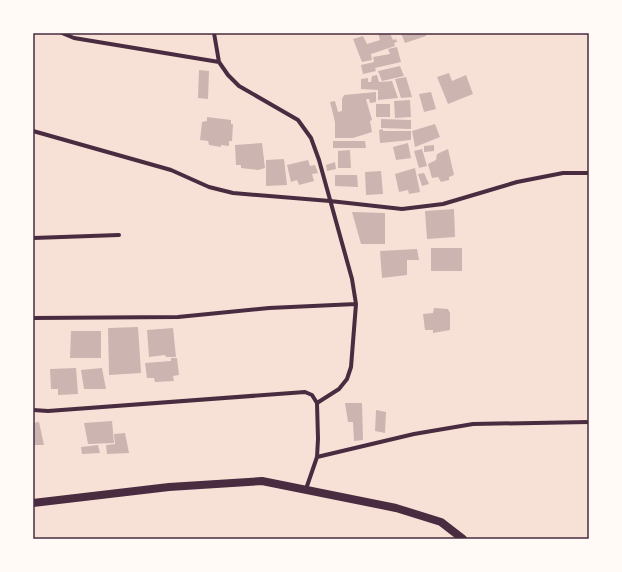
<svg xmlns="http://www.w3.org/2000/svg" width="622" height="572" viewBox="0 0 622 572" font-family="'Source Sans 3',sans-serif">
<rect width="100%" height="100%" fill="#f7e1d7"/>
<path fill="#ccb4b1" d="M378,33h12l3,7 3,-1 1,3 -3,1 1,3 -24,8 1,6 -10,2 -9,-23 10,-3 4,8 13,-4z
M401,33h24l1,3 -21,7z
M397,47l4,15 -26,6 1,3 -13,3 -2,-9 13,-3 -1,-5 17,-3 -2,-5z
M400,66l4,10 -22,5 -4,-10z
M199,70l10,1 -1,28 -10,-1z
M449,73l3,8 14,-6 7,19 -25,10 -11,-27z
M377,75l2,7 13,-1 6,17 -20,2v-10l-17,-1v-10l7,-1v4h3l1,-6z
M406,77l6,20 -11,1 -6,-19z
M376,92v10l-6,1 -1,-4h-3l6,21 -2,1 2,11 -19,6h-18v-16l-5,-20 5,-1 3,11 4,-1v-12l2,-4z
M431,92l5,17 -12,3 -5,-18z
M410,100l1,17 -16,1 -1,-17z
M376,104h14v13h-14z
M207,117l24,3v4h2l-1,17h-3v5l-8,-1v2l-12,-2 -1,-4 -8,-1 2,-18 5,-1z
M381,119l30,1v9l-30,-1z
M435,124l5,13 -25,10 -3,-16z
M383,129v2h28v9l-31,3 -1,-13z
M333,141h32l1,7h-33z
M262,143l3,25 -7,2 -17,-2v-3h-5l-1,-20z
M408,143l3,15 -15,2 -3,-13z
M434,145v6l-10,1v-6z
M422,149l5,17 -8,2 -5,-17z
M448,149l6,26 -5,2v3l-8,2 -3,-5 -6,1 -4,-14 8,-4 1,-6z
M350,150l1,18h-13v-17z
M284,159l3,26 -21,1v-26z
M308,160l2,6 5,-1 3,8 -6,1 2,7 -15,4 -2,-5 -6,2 -4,-17z
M335,162l1,7 -9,2 -1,-6z
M415,168l5,24 -11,2 -1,-4 -9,2 -4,-18z
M381,171l2,23 -17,1 -1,-23z
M424,173l5,11 -7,2 -4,-12z
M335,175h22l1,12 -23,-1z
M454,209l1,28 -28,2 -2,-28z
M352,212l33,1v31h-24z
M431,248h31v23h-31z
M417,249l2,11h-12v15l-25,3 -2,-27z
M434,308l14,1 2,4v17l-17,3v-3h-8l-2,-16 10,-1z
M138,327l3,46 -32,2 -1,-47z
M173,328l3,29h-10l-1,-2 -16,2 -2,-27z
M71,331h30v27h-31z
M171,358h6l2,17 -6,1 1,5 -19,1 -1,-4h-7l-2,-15 26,-2z
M76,368l2,26 -20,1v-6h-7l-1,-20z
M102,368l4,21h-22l-3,-19z
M345,403h17l1,37 -9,1 -1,-19h-5z
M376,410l10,2 -1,21 -10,-2z
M112,421l2,22 -26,1 -4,-21z
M39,422l5,23h-11v-22z
M125,433l4,20 -22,1 -1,-9 9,-1 -1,-10z
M98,445l2,8 -18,1 -1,-7z"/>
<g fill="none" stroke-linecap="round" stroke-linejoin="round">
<path stroke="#4a2c40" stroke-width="4" d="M62,33l12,5 145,24
M214,33l5,29 9,13 11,11 59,34 13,18 8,22 33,119 4,25 -5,63 -4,12 -8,10 -22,14
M33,131l138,39 38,17 24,6 97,8 72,8 41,-5 74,-22 46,-9h26
M33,238l86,-3
M33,318l145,-1 91,-9 87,-4
M33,410l15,1 257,-19 7,3 5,8 1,36 -1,18 -11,32
M317,457l97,-23 59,-10 116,-2"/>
<path stroke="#4a2c40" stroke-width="8" d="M33,503l136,-16 93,-6 134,27 45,14 22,17"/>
</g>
<rect width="622" height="572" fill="none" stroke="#fffaf5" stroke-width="68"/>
<rect x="34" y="34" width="554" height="504" fill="none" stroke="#4a2c40" stroke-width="1.5"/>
</svg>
